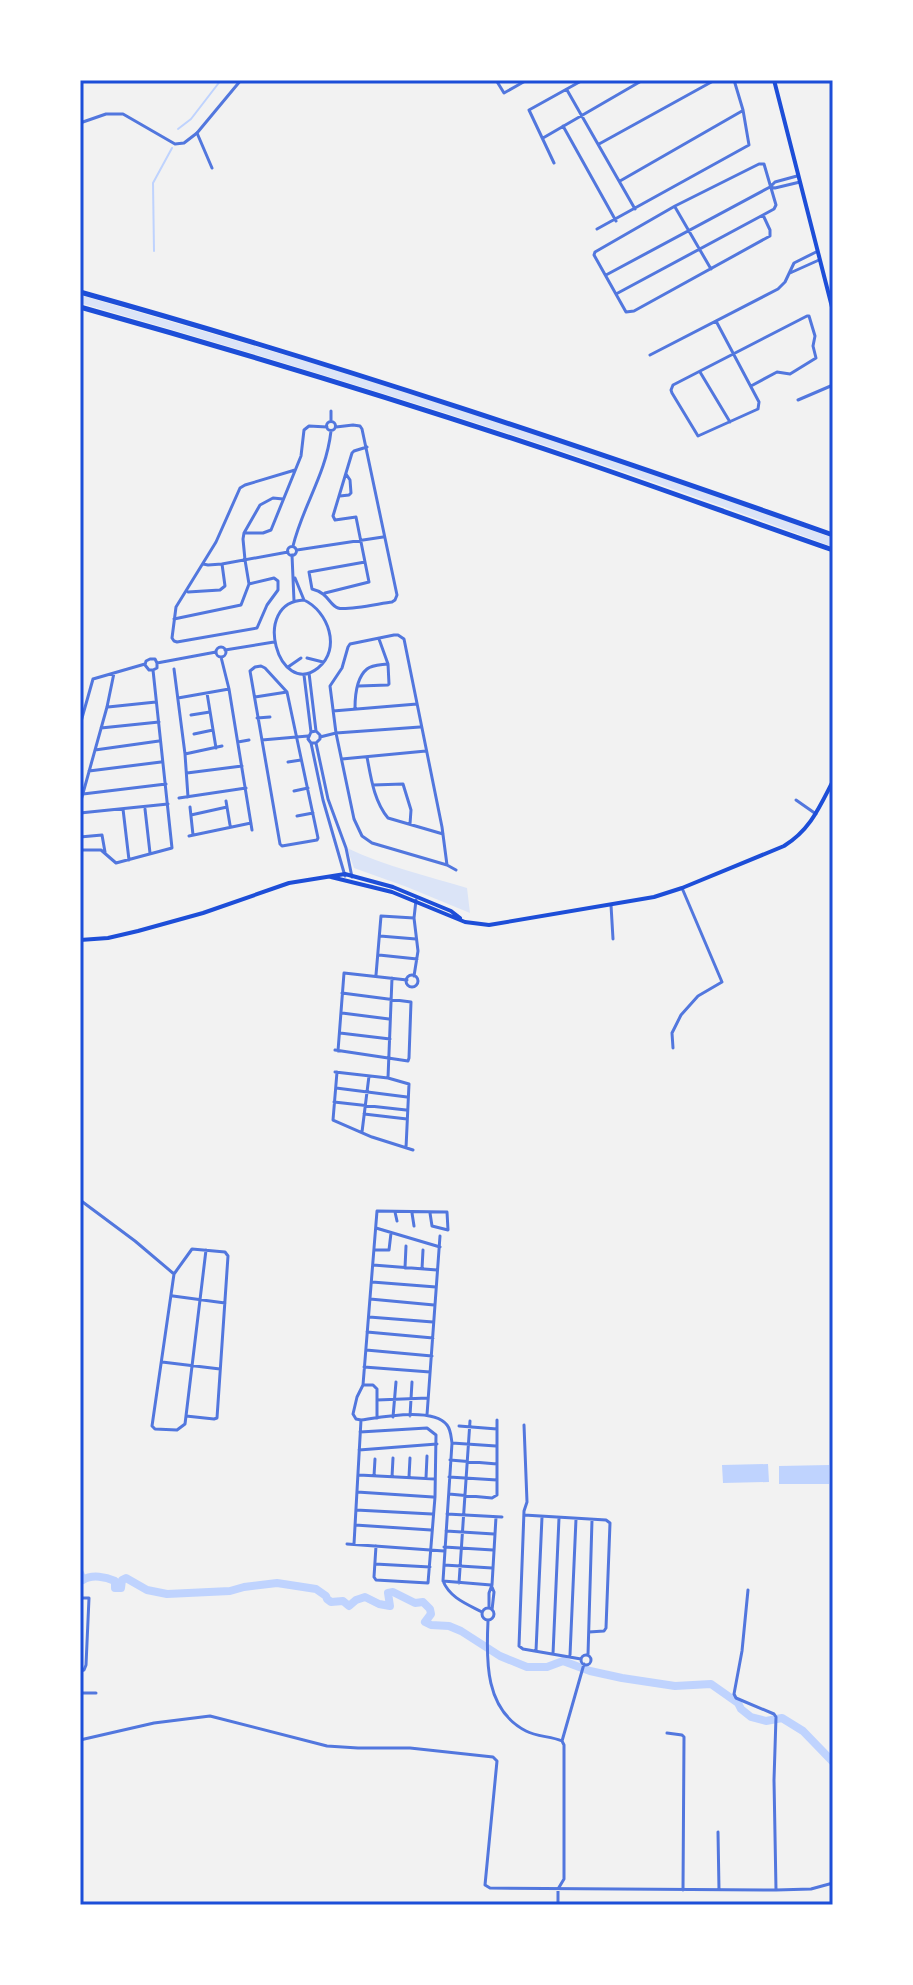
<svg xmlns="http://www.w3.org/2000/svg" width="913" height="1985" viewBox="0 0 913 1985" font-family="Lato,sans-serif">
<rect width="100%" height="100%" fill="#f2f2f2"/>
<path fill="#dbe4f7" d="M80,295l304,89 300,100 149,54v9c-247,-93 -499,-171 -753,-244z
M347,848c38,18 80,28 120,40l3,25 -63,-26 -53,-19z"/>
<path fill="#bfd3fe" d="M768,1464l1,18 -46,1 -1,-18z
M829,1465v19h-50v-18z"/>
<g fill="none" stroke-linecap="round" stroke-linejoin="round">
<path stroke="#bfd3fe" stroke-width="2" d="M178,129l13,-10 30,-39
M154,251l-1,-68 19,-35"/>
<path stroke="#bfd3fe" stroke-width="8" d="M80,1573l3,7c9,-6 23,-3 32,1v7h6l1,-8 4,-2 21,12 20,4 63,-3 14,-4 33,-4 39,6 10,7 1,3 4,3 12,-1 6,5 7,-6 9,-3 14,7 11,2 -2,-13 5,-1 22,11 8,-1 7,7 1,5 -6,8 6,3 18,1 12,5 39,25 27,11h20l16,-6 27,10 32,7 53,8 36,-2 27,19 3,6 10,8 15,4 16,-3 21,13 30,31"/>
<path stroke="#5277de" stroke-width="3" d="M496,80l8,13 23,-13
M567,90l68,119
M563,126l53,95
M197,133l15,35
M543,138l100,-58
M599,144l116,-64
M554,163l-25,-53 54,-30
M759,164h5l12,41 -2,4 -11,6 7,15v6l-136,75 -8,1 -32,-57 1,-3 80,-46z
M620,181l122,-70
M770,187l5,1 25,-6
M675,207l36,62
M597,229l152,-84 -6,-35 -9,-30
M790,273l29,-13
M606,275l164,-88 5,-5 22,-6
M616,294l147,-79
M716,321l43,81 -1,7 -60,27 -26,-43 -1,-3 2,-5 134,-69h2l6,20 -2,10 3,12 -26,16 -13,-2 -26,14
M650,355l128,-66 7,-7 9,-19 22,-11
M700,372l30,50
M798,400l35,-15
M331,421v-10
M326.5 426a4.5 4.5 0 1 1 9 0a4.5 4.5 0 1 1-9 0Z
M336,427l17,-2 7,1 2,3 35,166 -2,5 -3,2c-10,1 -46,9 -54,6 -9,-3 -9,-15 -26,-19l-3,-17 56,-10
M340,496l9,-1 2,-2 -1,-13 -4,-6
M244,533h19l8,-3 30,-74 3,-26 5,-4 18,1
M293,546c10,-41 33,-71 38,-115
M287.5 551a4.5 4.5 0 1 1 9 0a4.5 4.5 0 1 1-9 0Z
M297,550l86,-13
M292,555l2,46
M222,564l66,-12
M295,578l9,22
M249,584l25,-6 4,3v9l-11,15 -10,23 -80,14 -3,-1 -2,-3 4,-31 40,-65 24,-54 5,-3 50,-15
M188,592l32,-2 5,-4 -3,-22 -14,1 -5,-1
M325,593l44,-11 -13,-65 -21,3 -2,-4 19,-63 2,-2 13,-4
M304,600c24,11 38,49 14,68 -39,31 -68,-66 -14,-68z
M174,619l67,-14 8,-21 -4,-24 -2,-21 1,-6 16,-28 13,-7 10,1
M216 652a5 5 0 1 1 10 0a5 5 0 1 1-10 0Z
M225,650l49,-8
M221,657l8,32 23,141
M307,658l16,4
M157,663v5l-4,2h-4l-4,-5 1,-4 4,-2h5l2,4 59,-11
M261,666l4,2 22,24 31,146 -1,2 -35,6 -2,-2 -30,-173 5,-4z
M288,667l13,-9
M174,669l11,85 3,43
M309,673l7,58
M304,675l7,57 -3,7 3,4h5l4,-4v-4l-4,-4 -5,1
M359,686l29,-1 1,-1 -1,-20 -9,-25
M207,693l9,55
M255,697l32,-5
M178,698l51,-9
M108,707l48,-5
M355,708c0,-12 1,-30 12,-39 5,-4 14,-4 20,-5
M333,711l84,-7
M191,715l19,-3
M257,718l13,-1
M80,725l13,-46 52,-15
M101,728l58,-6
M194,734l19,-4
M320,737l16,-4 84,-6
M262,740l46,-4
M238,742l11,-2
M311,743l12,57 22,76
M316,743l12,56 18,49 6,29
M95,750l64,-9
M185,754l37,-8
M367,757c4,21 7,44 21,61l55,16
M342,759l84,-8
M288,762l13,-2
M89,771l72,-9
M187,773l55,-7
M373,785l30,-1 8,26 -1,14
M294,791l14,-3
M83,794l83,-10
M179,798l67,-10
M796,800l20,14
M226,801l4,24
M80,804l27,-97 7,-34
M190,807l3,28
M123,809l6,51
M145,809l5,44
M80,813l88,-9
M191,815l36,-8
M297,816l16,-3
M189,836l62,-13
M80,837l22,-2 3,17
M80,850h21l15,13 56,-15 -19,-178
M447,865l-5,-38 -38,-188 -6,-4h-4l-44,9 -2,3 -6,21 -12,18 6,47 18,86 8,17 10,7 75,22 9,5
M611,905l2,34
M380,936l36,3
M379,955l38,4
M376,975l5,-59 33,2
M406 981a6 6 0 1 1 12 0a6 6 0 1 1-12 0Z
M414,976l4,-25 -4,-33 2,-18
M342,1013l47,6
M340,1033l50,6
M673,1048l-1,-15 9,-18 17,-19 24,-14 -40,-94
M335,1050l73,11 1,-3 2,-56 -69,-9
M338,1051l6,-78 63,7
M335,1072l53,6 4,-100
M337,1072l-4,48 39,17 41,13
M388,1078l21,6 -3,64
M336,1088l71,9
M334,1102l72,8
M364,1114l43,5
M362,1132l7,-56
M80,1200l55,41 39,33
M395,1212l2,9
M412,1213l2,13
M430,1213l2,13 16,4 -1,-18 -70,-1 -14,174 -6,12 -4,17 3,5 5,1c21,-3 72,-13 86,5 4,5 4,12 5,18l-9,138c7,17 24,23 39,31
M376,1228l64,19
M192,1249l33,3 3,4 -11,162 -3,1 -28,-3 -1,8 -8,6 -22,-1 -3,-3 22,-152z
M375,1250h14l2,-17
M373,1265l64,5
M405,1268l1,-22
M422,1269l1,-19
M372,1282l64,5
M173,1296l52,7
M370,1299l64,6
M369,1317l64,5
M367,1332l66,6
M366,1350l66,6
M162,1362l58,7
M364,1367l66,5
M363,1385h10l4,4v29
M377,1400l51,-2
M427,1415l13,-179
M186,1416l20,-166
M410,1416l2,-34
M393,1417l3,-35
M524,1425l3,77 -3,9 -5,135 4,3 58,10
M459,1426l38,3
M360,1432l67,-4 9,7 -1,62 -7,86 -52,-3 -2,-3 2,-31
M452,1443l44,3
M359,1450l78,-6
M450,1460l47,4
M359,1475l76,4
M374,1476l1,-17
M392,1477l1,-19
M409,1477l1,-19
M449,1477l48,3
M426,1478l1,-22
M357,1492l76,5
M449,1494l43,4 5,-3v-75
M356,1510l76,4
M447,1514l55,3
M524,1515l82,5 4,3 -4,105 -2,3 -15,1
M355,1525l76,5
M446,1531l48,3
M347,1544l97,7
M354,1544l7,-124
M444,1547l49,3
M375,1564l55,3
M444,1565l48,3
M443,1581l48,4
M459,1583l11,-162
M492,1587l2,5 -2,18
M748,1590l-6,61 -8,43 2,4 38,16 2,3 -2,63 2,110
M80,1598h9l-3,67 -2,5 -4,1
M482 1614a6 6 0 1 1 12 0a6 6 0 1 1-12 0Z
M489,1608v-15l3,-8 4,-68
M488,1621c-2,40 -3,89 38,110 11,6 25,5 36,10l2,4v134l-6,10v16
M536,1651l6,-134
M553,1654l6,-136
M570,1655l6,-136
M588,1655l4,-135
M581 1660a5 5 0 1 1 10 0a5 5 0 1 1-10 0Z
M80,1693h16
M667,1733l15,2 2,2 -1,153
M80,1740l74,-17 56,-7 117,30 31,2h52l83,9 4,4 -12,124 5,3 286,2 35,-1 22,-6
M562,1741l22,-77
M718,1832l1,58"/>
<path stroke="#5277de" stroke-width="3" d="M80,123l26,-9h17l52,30 9,-1 13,-10 44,-53"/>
<path stroke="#1d4ed8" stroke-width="4" d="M774,80l59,231
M331,877l61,15 73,30 24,3 165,-28 28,-9 102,-42c26,-16 35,-38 49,-65
M80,940l28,-2 30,-7 65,-18 86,-30 56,-9 48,13 58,24 9,7"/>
<path stroke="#1d4ed8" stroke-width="5" d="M80,292c254,71 504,155 753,243
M80,307c168,47 335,98 500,154 85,29 169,60 253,89"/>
</g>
<rect width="913" height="1985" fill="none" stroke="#ffffff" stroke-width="164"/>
<rect x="82" y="82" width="749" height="1821" fill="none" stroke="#1d4ed8" stroke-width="3"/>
</svg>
